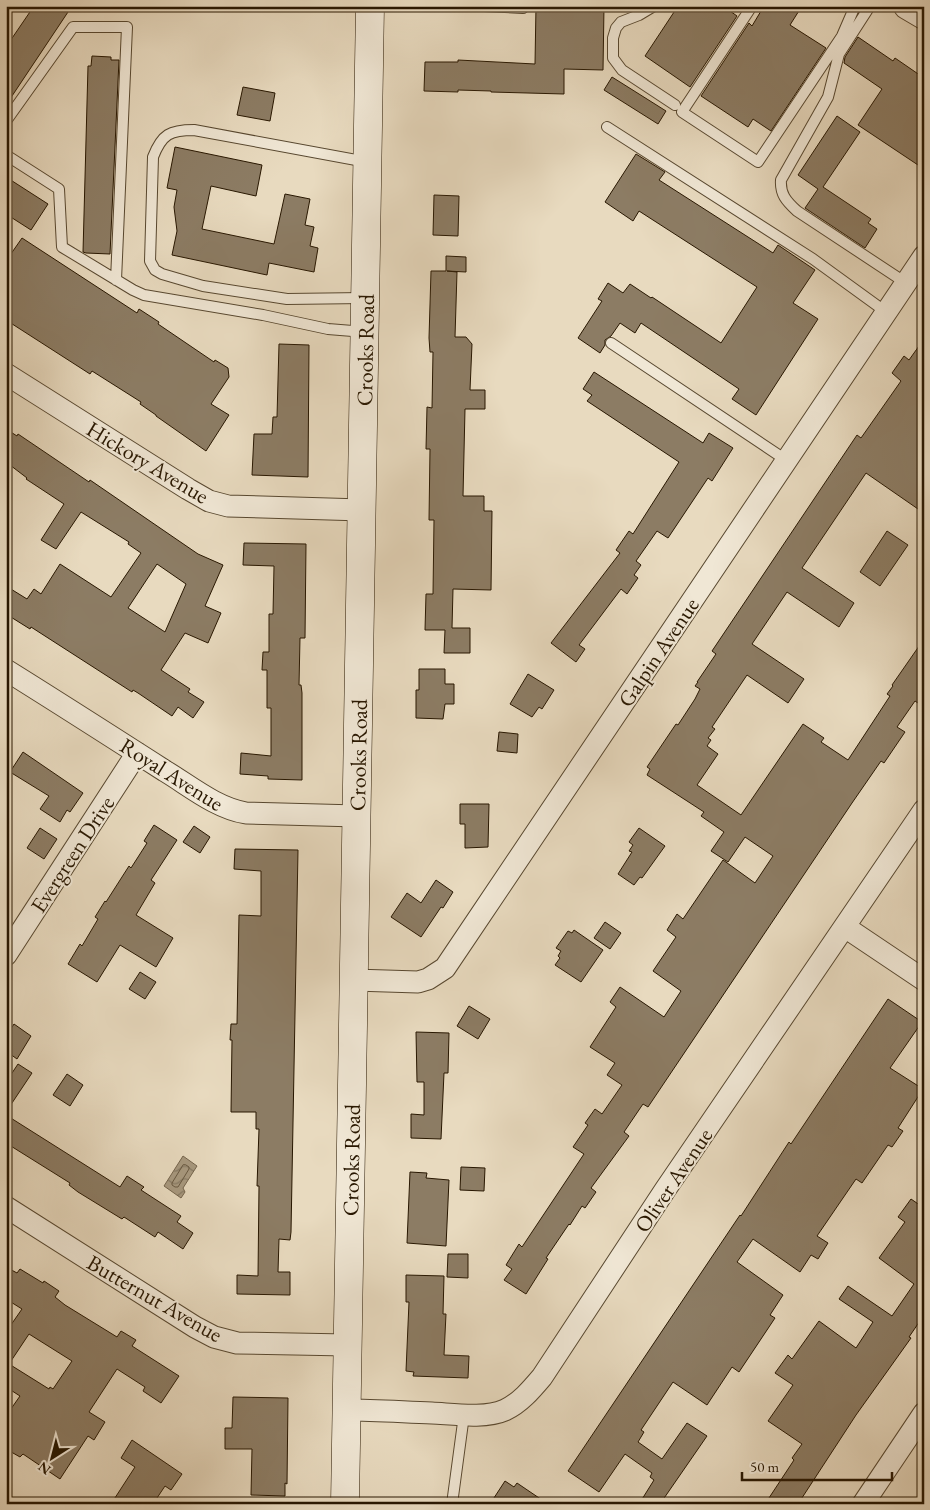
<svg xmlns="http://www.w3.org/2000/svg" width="930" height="1510" viewBox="0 0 930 1510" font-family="'EB Garamond',serif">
<defs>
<pattern id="water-waves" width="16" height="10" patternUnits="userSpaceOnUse" patternTransform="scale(1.25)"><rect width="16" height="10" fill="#a7987e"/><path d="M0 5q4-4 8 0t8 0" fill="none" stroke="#887b65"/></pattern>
</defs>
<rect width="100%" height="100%" fill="#e8dabf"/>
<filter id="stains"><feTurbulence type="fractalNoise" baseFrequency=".004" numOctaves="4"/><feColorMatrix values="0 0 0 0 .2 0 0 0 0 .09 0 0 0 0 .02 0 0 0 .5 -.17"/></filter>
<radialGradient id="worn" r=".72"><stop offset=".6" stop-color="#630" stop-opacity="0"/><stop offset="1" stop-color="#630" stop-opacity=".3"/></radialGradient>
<path fill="url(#water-waves)" stroke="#74644c" d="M183,1156l14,10 -14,22 2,4 -4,6 -17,-12z"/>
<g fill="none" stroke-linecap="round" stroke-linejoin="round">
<path stroke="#685840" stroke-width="1" d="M186,1165l3,2v2l-11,18h-3l-3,-2v-2l11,-18z"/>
</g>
<path fill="#8c7c64" stroke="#281701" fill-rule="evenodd" d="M34,6h38l-66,99v-58z
M536,6h68l-1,64 -39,-1v25l-73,-2v-1l-33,-1v2l-34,-1 1,-29h33v-2l77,4z
M678,6h45l14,10 -47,71 -45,-31z
M764,6h38l-12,19 36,23 -55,83 -18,-12 -5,8 -47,-31 48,-73 3,3z
M858,37l35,24 2,-3 29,20v91l-66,-44 24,-36 -38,-26 1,-6z
M92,56l19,1v3h8l-9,194 -24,-1 -3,-1 5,-186h3z
M612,77l54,34 -8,13 -54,-34z
M243,87l32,6 -5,28 -33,-6z
M837,116l23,16 -37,55 48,32 -3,4 9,6 -12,19 -60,-40 13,-19 -20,-14z
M175,147l87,18 -6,31 -45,-10 -9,43 72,15 11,-50 25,5 -5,26 9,2 -4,19 8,2 -4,24 -45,-9 -2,12 -95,-20 5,-24 -3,-24 3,-17 -10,-2z
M636,154l29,18 -6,8 114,73 5,-8 37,25 -22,33 25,16 -62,96 -24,-16 7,-10 -98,-66 -6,10 -15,-10 -9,13 -6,4v5l-5,8 -22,-15 24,-37 -4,-2 10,-16 15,10 7,-9 21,14 1,-1 69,46 36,-56 -118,-76 -6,10 -28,-19z
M6,177l42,27 -17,26 -25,-16z
M434,195l25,1 -1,40 -25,-1z
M22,238l115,75 2,-4 20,13 -1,2 56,38 1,-2 13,8 1,9 -18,27 18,11 -23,36 -50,-35v-1l-16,-11 1,-2 -49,-31 -2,3 -84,-54v-59z
M446,256l20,1v15l-19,-1 10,1 -2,65h11l6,7 -2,46h15v19h-20l-2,87h21v15h8l-1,79 -38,-1 -1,39h18v25h-26l1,-23h-20l1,-36h7l1,-74h-5l1,-71h-4l1,-42 5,1 1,-56h-3l-1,-14 2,-67h15z
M924,339v161l-6,9 -52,-36 -64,95 52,35 -15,24 -52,-35 -35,52 52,35 -16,24 -41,-28 -35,52 3,2 -7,9 3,2 -4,6 11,8 -21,31 44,30 62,-91 21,14 -3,4 27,18 42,-64 -3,-2 6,-8 -1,-1 32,-46v68l-9,-6 -18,26 8,5 -21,31 -3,-2 -29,42 -204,304 -5,-3 -19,28 5,4 -38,52 5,4 -11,16 -3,-2 -12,19 -1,-1 -23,34 2,1 -22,35 -22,-14 8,-11 -6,-4 13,-21 3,3 62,-93 -11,-7 15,-22 -3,-2 10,-14 7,5 20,-29 -15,-10 8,-12 -25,-16 26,-40 -6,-5 10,-15 44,30 17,-26 -28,-20 23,-34 -9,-7 10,-16 6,5 40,-59 32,23 18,-27 -28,-19 -17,25 -17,-11 13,-19 -23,-16 3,-4 -57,-37 3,-6 -3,-2 29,-43 2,1 17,-26 5,-10 -5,-3 3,-4h-1l19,-28 -4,-3 145,-216 4,3 40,-57 -9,-8 12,-17 5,4z
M279,344l30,1 -1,132 -56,-2 2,-41h18l1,-17h4z
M594,372l109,71 6,-10 24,15 -21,33 -4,-3 -40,60 -11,-7 -21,30 5,4 -7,10 4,3 -11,16 -6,-5 -42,56 6,4 -9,13 -25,-19 69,-90 -4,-3 13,-19 4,3 46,-72 -92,-61 5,-6 -9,-6z
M6,429l11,7 1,-2 71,48 1,-2 108,74 25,11 -18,41 16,7 -13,30 -23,-10 -24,37 29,19 -2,3 16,10 -11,16 -15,-11 -6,9 -34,-23 -5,-3 -1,2 -101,-65 -1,2 -24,-15v-28l21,13 7,-10 7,5 19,-30 51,33 30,-44 -13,-9 1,-2 -48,-30 -25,37 -15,-9 23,-36 -38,-25 1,-1 -21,-16zM157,564l29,20 -21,48 -37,-24z
M887,531l21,14 -28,41 -20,-14z
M244,543l62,1 -1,94h-5l-1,47h2l1,8v87l-34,-1v-3l-28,-2 1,-21 30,3v-48h-4v-38h-5l1,-18h6v-38h4l1,-48 -31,-1z
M419,669h26v15h9v20h-9l-2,15 -27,-1v-28h3z
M528,674l26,16 -12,19 -3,-2 -7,10 -22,-13z
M499,732l19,2 -1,19 -20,-2z
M23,752l60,41 -13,19 -3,-2 -7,12 -20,-13 9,-13 -39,-24z
M460,804h29l-1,43 -23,1v-24h-5z
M154,825l23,15 -26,40 4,3 -19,32 37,23 -17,29 -36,-22 -23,37 -29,-18 12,-20 2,2 16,-27 -3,-2 10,-16 1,1 23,-36 2,2 16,-25 -3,-2z
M194,826l16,11 -10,16 -17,-11z
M40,828l17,11 -13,20 -17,-11z
M639,828l26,18 -23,32 -2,-1 -6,8 -16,-11 14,-22 -3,-1 4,-6 -4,-3z
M235,849l63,1 -7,382 -1,8 -11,-1 -1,33h12v23l-53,-1v-19l21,1 1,-90h-2l2,-57h-3v-17h-25l1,-72h-2l1,-16h6l2,-109 22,1v-45l-27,-2z
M436,880l17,12 -10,16 -2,-1 -20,30 -30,-20 16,-24 14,10z
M605,922l16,11 -11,16 -16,-11z
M574,930l29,20 -22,32 -26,-17 5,-7 -2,-2 3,-5 -5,-3 12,-17 4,2z
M140,972l16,10 -11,17 -16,-10z
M888,999l34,23 -32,46 33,21 -25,39 5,3 -11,16 -4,-2 -26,38 -6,-4 -39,57 11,7 -10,16 -7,-4 -11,17 -47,-33 -16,23 46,33 -13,20 5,3 -36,54 -7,-5 -25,38 -34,-23 -32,48 3,2 -6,10 24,17 25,-36 20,13 -47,68h-21l15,-24 -4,-3 2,-4 -27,-19 -26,38 -31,-21 172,-256 1,1 48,-74 2,2z
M469,1006l21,13 -12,20 -21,-13z
M14,1024l17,12 -14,23 -11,-8v-15z
M416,1032l33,1 -1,40h-4l-3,66 -30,-1v-24l13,1v-33h-7z
M18,1064l14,9 -26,39v-30z
M67,1074l16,11 -13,21 -17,-11z
M6,1115l114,72 7,-11 17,11 -3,3 40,26 -4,6 16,11 -10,16 -25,-17 -3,5 -31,-20 -2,2 -44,-27 -9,-7 1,-2 -64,-40z
M461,1167l24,1 -1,23 -24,-1z
M410,1172l17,1 -1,5 23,2 -3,66 -39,-3z
M911,1199l13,9v107l-15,22 2,1 -55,77 -58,89h-33l29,-44 -2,-2 10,-14 -34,-23 25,-36 -18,-12 13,-18 4,4 27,-38 37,27 17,-26 -34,-23 9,-13 44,30 22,-32 -35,-26 26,-36 -7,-5z
M448,1254h20v24l-21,-1z
M6,1267l11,6 3,-4 23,14 1,-2 15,10 -4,6 10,8 52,32 4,-6 15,9 -4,6 47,30 -18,27 -18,-12 2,-4 -28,-18 -28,43 16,10 -11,18 -6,-4 -28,43 -37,-25 -3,3 -14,-8v-33l14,-20 -14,-9v-55l16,-23 -16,-10zM29,1334l43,27 -19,28 -3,-2 -1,2 -40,-25z
M406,1275l38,1 -1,38h3l-2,41 25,1 -1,22 -55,-2 1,-4 -8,-1 3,-69h-3z
M233,1397l55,1 -1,86 -2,-1v13l-34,-1 1,-46h-27v-21h7z
M132,1440l50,34 -11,16 -6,-4 -12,18h-42l24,-37 -14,-9z
M505,1481l9,6 3,-4 31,21h-58z"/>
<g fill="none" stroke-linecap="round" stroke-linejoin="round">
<g stroke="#584830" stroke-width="12">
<path id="service" d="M484,6l39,2
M654,6l-15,9 -18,7 -5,6 -3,10v20l9,12 53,35
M752,6l-70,106 76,50 84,-126 13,-30
M870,6l-31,48 -11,43 -47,83c-1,14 5,21 16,31l109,72
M6,121l67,-94h54l-11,253
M607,127l206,132 73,53
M6,155l53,34 3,58 71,43 11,5 119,20 65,14 37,3
M364,298l-77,1 -84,-13 -41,-12 -7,-4 -5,-9 3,-104c9,-23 17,-27 41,-27l173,32
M611,343l175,117
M452,1504l12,-89"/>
</g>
<g stroke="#584830" stroke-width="23">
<path id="minor" d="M6,374l182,115 21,12 19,5 134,4
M6,670c53,33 106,67 159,101 25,15 51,37 81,42l111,3
M845,927l79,53
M6,955l131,-202
M354,980l64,2 10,-3 17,-11 479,-712
M6,1207l189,120 19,10 23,6 110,2
M346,1410c29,0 57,2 86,3 21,1 53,6 73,-3 15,-7 26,-20 37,-33l123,-187 259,-380
M863,1504l61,-91"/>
</g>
<g stroke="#584830" stroke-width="28">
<path id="tertiary" d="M907,6l17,10"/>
</g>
<g stroke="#281701" stroke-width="29">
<path id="secondary" d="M345,1504l25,-1498"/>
</g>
<use href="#service" stroke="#f0e7d5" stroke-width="10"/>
<use href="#minor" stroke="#f0e7d5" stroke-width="21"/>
<use href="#tertiary" stroke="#f0e7d5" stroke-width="26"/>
<use href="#secondary" stroke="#f0e7d5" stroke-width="28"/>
</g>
<g text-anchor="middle" stroke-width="4" stroke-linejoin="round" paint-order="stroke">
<g font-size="22" fill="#281701" stroke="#f0e7d5">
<text transform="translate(365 350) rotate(-89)" y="8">Crooks Road</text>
<text transform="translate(148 462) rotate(31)" y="8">Hickory Avenue</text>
<text transform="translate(658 652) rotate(-56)" y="8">Galpin Avenue</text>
<text transform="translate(358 755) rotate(-89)" y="8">Crooks Road</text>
<text transform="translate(172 774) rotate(32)" y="8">Royal Avenue</text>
<text transform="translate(72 854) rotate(-57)" y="8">Evergreen Drive</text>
<text transform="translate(351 1160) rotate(-89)" y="8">Crooks Road</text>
<text transform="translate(673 1180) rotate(-56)" y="8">Oliver Avenue</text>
<text transform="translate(155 1298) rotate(30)" y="8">Butternut Avenue</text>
</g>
</g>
<rect width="930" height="1510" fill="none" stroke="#e8dabf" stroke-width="25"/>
<rect x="8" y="8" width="915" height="1495" fill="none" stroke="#281701" stroke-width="2.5"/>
<rect x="12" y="12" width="905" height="1485" fill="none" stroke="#281701"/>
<g transform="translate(52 1458) rotate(216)" stroke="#f0e7d5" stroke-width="4" paint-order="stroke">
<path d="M0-4L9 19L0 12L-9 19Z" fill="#281701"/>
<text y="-8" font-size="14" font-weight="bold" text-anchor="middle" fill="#281701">N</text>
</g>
<path d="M742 1472v8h150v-8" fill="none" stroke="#281701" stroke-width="2.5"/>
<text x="750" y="1472" font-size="15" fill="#281701" stroke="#f0e7d5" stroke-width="4" paint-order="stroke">50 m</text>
<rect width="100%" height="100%" filter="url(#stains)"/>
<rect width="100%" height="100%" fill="url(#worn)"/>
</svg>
